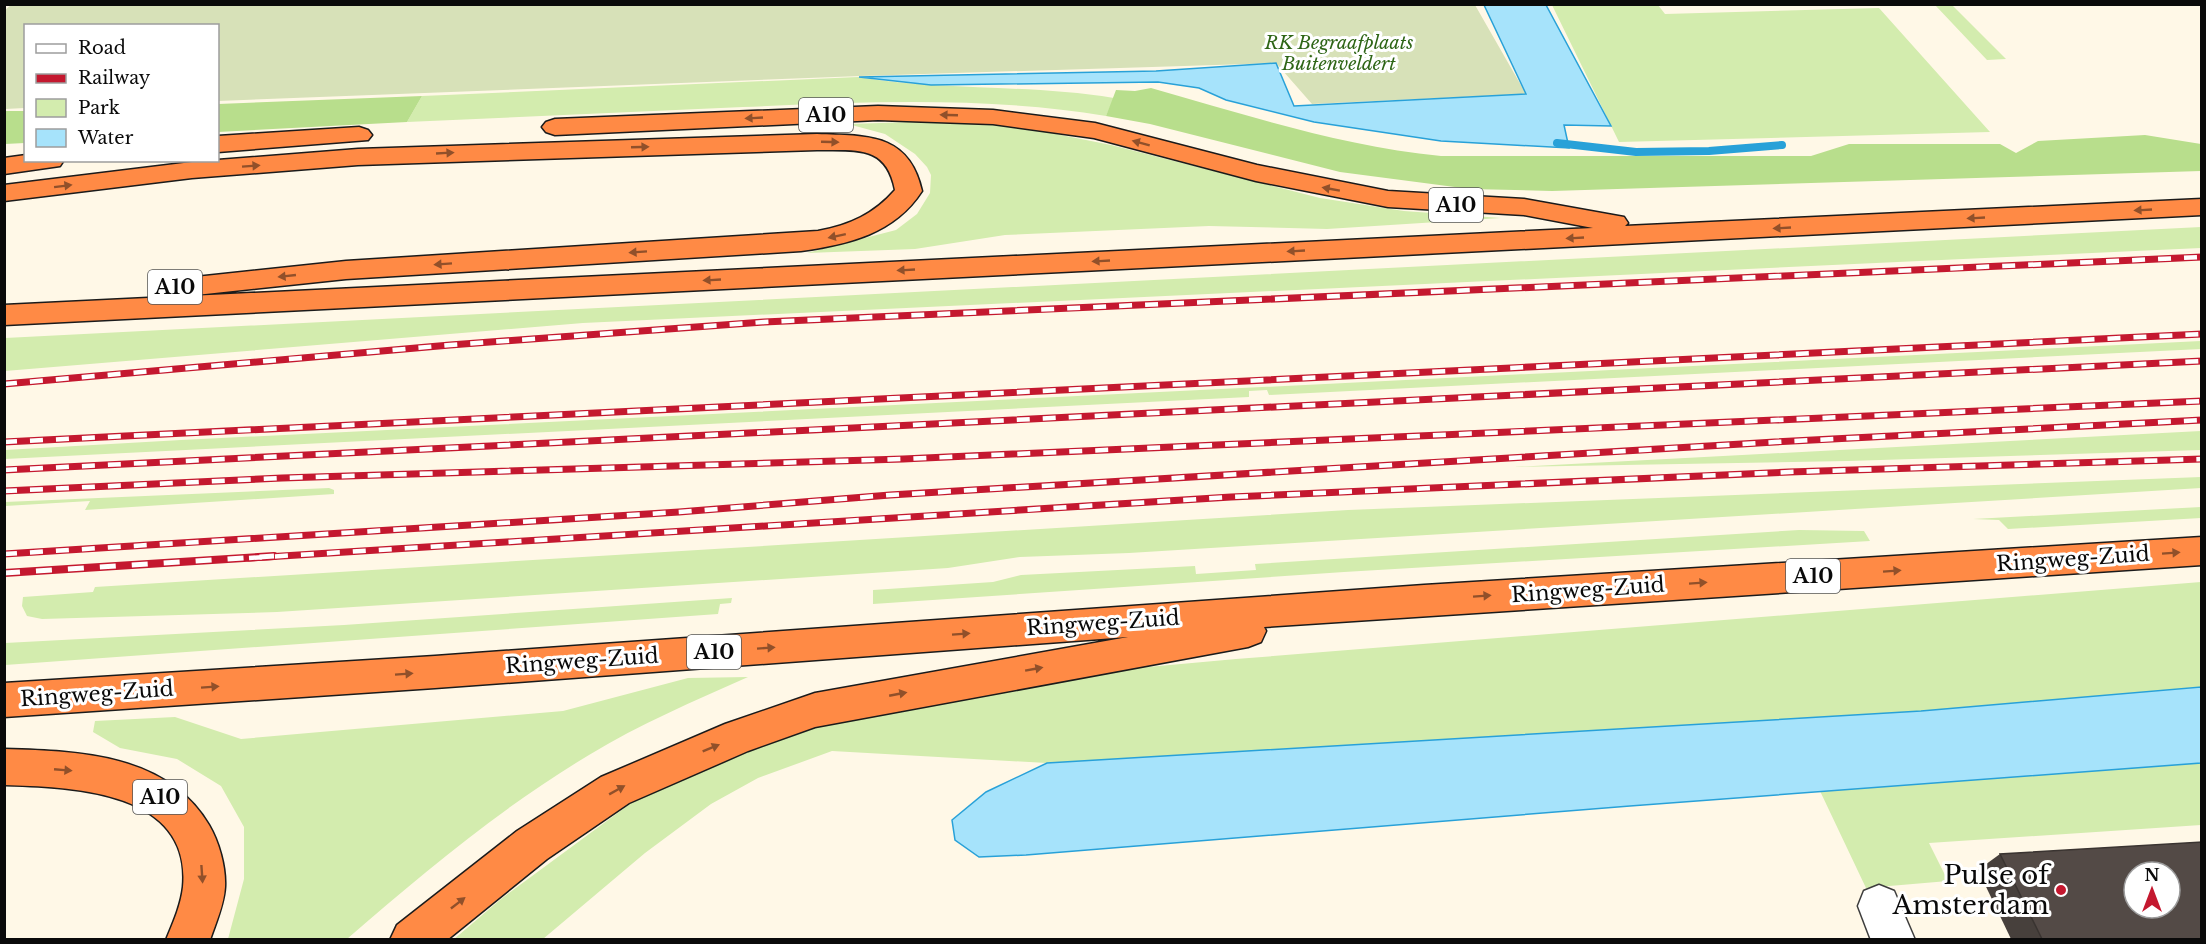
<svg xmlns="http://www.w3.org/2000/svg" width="2206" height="944" viewBox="0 0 2206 944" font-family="'Libre Baskerville',serif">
<rect width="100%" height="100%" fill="#fff8e7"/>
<path fill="#d3ecae" d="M1552,5h106l7,9 214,-6 111,124 -371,10z
M1935,5h17l54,54 -19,1z
M858,77c85,14 171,7 256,21l-8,18c-119,-20 -242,-14 -363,-9 -112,5 -224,10 -336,15l15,-26z
M912,122l99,3 100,20 209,53 84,13 97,7 -174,11 -118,-3 -204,9 -90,14 -108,4 89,-23 21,-16 13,-21 1,-18 -4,-8 -12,-13 -30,-20 -37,-10z
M2201,227v21l-1618,75 -578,48v-33z
M2201,341v8l-932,46 -2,-5 -18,1v6l-1244,62v-9l176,-10z
M2201,431v19l-353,11 -335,6z
M2201,477v11l-1072,65 -109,4 -72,11 -671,44 -235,7 -15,-3 -5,-10 1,-9 70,-5 2,-5 1253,-77z
M329,488l5,2v4l-249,16 5,-9 -85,5v-4z
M2201,507v11l-193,11 -9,-9 -26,-1z
M1799,530l65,1 6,10 -526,31 -471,32v-14l120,-8 28,-7 174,-9 1,8 60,-4 -1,-6z
M2201,582v105l-280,24 -874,52 -215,-12 -74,27 -47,26 -66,49 -102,86 -90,1 48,-41 160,-118 56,-34 343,-72 176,-16z
M732,598l-1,5 -11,1 -2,10 -713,51v-22l339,-18z
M748,677c-54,24 -108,47 -159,78 -87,52 -166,118 -242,184h-119l16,-60v-52l-23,-41 -44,-27 -57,-11 -27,-16 2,-11 80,-4 66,22 322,-28 125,-33z
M2201,763v62l-272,18 19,38 -82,7 -46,-97z"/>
<path fill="#b8de8c" d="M1151,88c96,27 190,58 290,68h370l38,-12h151l16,9 22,-12 107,-6 56,9v27l-649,20 -82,-2 -130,-17 -190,-48 -44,-8 10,-26 19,1z
M422,96l-15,26 -189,10v-28z
M5,111h20v32l-20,1z"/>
<path fill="#d7e1b8" d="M12,4l1463,1 51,89 -214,10 -36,-41 -415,13 -643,25v-75h-192l-1,82 -20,1 -1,-98z"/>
<path fill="#a6e3fb" stroke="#28a1d8" stroke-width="1.5" d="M1484,5h62l65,121 -47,-1 5,23 -128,-7 -127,-19 -88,-22 -27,-12 -41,-6 -227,3 -72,-8 297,-6 120,-8 18,43 232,-12z
M2201,687v76l-571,43 -604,49 -47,2 -24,-17 -3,-20 34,-28 61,-29 874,-52z"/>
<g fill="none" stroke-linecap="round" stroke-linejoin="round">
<path stroke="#28a1d8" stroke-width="8" d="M1557,143l79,9 73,-1 73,-6"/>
<g stroke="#3d3d3d" stroke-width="3">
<path id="street" d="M1879,885l15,6 21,49h-44l-13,-34 6,-15z"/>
</g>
<g stroke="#1b1b1b" stroke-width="3">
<path id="highway" d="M878,106l115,4 102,13 162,42 131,26 136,8 100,18 4,6 -3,3 577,-27v16l-2198,110v-20l1589,-77 -69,-13 -136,-8 -132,-26 -162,-43 -101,-14 -115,-4 -323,15 -9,-3 -4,-5 4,-5 9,-3z
M359,127l9,3 4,5 -4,5 -150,12v-16z
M817,134c51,2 92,-1 105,57 -28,43 -73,53 -121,60l-455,28 -150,16 -10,-3 -4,-7 4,-7 160,-17 472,-30c32,-6 56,-17 77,-41 -9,-46 -39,-39 -78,-40l-459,15 -166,13 -188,23v-16l188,-23 166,-13z
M26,155v5h38l-4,6 -56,8v-16z
M2202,537v28l-938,62 2,4 -5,11 -13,5 -433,80 -67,24 -119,52 -82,56 -100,81h-57l7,-15 120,-94 84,-54 124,-53 90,-31 313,-56 -693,51 -431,29v-34l431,-27 989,-71z
M4,749c75,2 163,5 205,76 10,17 17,42 16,62 -1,18 -9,35 -15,53h-44c7,-17 15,-35 17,-53 9,-97 -112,-100 -179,-102z"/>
</g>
<use href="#street" fill="#fff" fill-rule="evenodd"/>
<use href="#highway" fill="#ff8a45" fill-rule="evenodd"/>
<g stroke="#c4182f" stroke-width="7">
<path id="rail-far1" d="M4,384l446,-39 314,-23 1438,-65
M4,442l2198,-108
M4,470l2198,-109
M4,491l278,-13 621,-19 1299,-58
M4,554l675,-42 211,-17 885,-53 427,-22
M249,558l982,-61 558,-25 413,-13"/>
</g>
<g stroke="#c4182f" stroke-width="8">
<path id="rail" d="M4,573l270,-17"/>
</g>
<use href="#rail-far1" stroke="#fff" stroke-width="4.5" stroke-dasharray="13" stroke-linecap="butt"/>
<use href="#rail" stroke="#fff" stroke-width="5" stroke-dasharray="16" stroke-linecap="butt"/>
</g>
<path fill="#47403c" d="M2000,854l202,85h-191l-33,-69z"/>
<path fill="#534a46" stroke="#3a3431" stroke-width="1.5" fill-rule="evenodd" d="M2202,842v97h-160l-42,-85zM2134,872h36v36h-36z"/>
<defs><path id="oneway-solid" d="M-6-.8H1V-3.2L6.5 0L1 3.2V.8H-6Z" transform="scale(1.5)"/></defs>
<g fill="#91502a">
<use href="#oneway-solid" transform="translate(949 115) rotate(-178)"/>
<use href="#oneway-solid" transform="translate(754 118) rotate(177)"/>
<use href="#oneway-solid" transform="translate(830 142) rotate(2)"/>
<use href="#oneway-solid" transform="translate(1141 143) rotate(-165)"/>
<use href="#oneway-solid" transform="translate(640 147) rotate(-2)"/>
<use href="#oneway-solid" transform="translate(445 153) rotate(-3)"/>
<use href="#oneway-solid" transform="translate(251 166) rotate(-4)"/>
<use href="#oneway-solid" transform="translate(63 186) rotate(-7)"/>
<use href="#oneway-solid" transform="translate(1331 189) rotate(-170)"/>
<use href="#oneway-solid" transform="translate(2143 210) rotate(177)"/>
<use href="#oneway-solid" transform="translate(1976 218) rotate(177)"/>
<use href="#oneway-solid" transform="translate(1782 228) rotate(177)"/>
<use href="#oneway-solid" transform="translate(837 236) rotate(168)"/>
<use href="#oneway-solid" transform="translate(1575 238) rotate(177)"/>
<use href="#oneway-solid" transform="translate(1296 251) rotate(177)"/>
<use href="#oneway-solid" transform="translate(638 252) rotate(176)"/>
<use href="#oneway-solid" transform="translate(1101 261) rotate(177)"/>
<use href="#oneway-solid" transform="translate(443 264) rotate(176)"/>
<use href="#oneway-solid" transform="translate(906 270) rotate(177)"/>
<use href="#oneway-solid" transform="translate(287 276) rotate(174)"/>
<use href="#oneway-solid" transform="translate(712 280) rotate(177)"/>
<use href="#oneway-solid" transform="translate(2171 553) rotate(-4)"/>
<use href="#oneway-solid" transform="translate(1892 571) rotate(-4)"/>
<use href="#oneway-solid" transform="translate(1698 583) rotate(-4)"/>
<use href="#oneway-solid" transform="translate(1482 596) rotate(-4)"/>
<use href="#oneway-solid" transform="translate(961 634) rotate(-4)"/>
<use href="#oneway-solid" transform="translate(766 648) rotate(-4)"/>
<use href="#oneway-solid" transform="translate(1034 669) rotate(-10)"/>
<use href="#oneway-solid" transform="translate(404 674) rotate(-4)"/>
<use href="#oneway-solid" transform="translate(210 687) rotate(-4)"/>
<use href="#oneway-solid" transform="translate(898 694) rotate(-11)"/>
<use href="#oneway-solid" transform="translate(711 748) rotate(-22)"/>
<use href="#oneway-solid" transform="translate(63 770) rotate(5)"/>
<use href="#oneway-solid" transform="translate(617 790) rotate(-29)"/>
<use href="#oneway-solid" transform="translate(202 874) rotate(86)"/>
<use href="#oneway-solid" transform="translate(458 903) rotate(-38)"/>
</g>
<circle fill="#c4182f" stroke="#fff" stroke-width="2" cx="2061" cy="890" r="6"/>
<g text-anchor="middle" stroke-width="6" stroke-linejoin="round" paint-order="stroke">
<g font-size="18" font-style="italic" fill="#2e6516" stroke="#fff">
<text x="1339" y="49">RK Begraafplaats<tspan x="1339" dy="21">Buitenveldert</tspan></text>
</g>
<g fill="#fff" stroke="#545454" stroke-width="1.5">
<rect x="799" y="98" width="54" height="34" rx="4.5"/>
<rect x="1429" y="188" width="54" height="34" rx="4.5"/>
<rect x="148" y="270" width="54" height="34" rx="4.5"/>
<rect x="1786" y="559" width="54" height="34" rx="4.5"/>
<rect x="687" y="635" width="54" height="34" rx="4.5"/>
<rect x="133" y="780" width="54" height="34" rx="4.5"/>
</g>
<g font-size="20" font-weight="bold" fill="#0a0a0a">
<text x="826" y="122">A10</text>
<text x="1456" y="212">A10</text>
<text x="175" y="294">A10</text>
<text x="1813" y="583">A10</text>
<text x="714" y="659">A10</text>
<text x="160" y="804">A10</text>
</g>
<g font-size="21" fill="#0a0a0a" stroke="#fff">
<text transform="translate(2073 559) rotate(-4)" y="7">Ringweg-Zuid</text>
<text transform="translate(1588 590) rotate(-4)" y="7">Ringweg-Zuid</text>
<text transform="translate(1103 623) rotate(-4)" y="7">Ringweg-Zuid</text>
<text transform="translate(582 661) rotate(-4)" y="7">Ringweg-Zuid</text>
<text transform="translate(97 694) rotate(-4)" y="7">Ringweg-Zuid</text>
</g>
<g font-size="26" fill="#0a0a0a" stroke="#fff" text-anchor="end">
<text x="2049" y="884">Pulse of<tspan x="2049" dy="30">Amsterdam</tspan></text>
</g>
</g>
<rect width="2206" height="944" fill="none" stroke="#0a0a0a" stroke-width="12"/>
<rect x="24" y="24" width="195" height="138" fill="#ffffff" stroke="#9d9d9d" stroke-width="1.5"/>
<rect x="36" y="44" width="30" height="9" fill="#ffffff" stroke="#9d9d9d" stroke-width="1.5"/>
<text x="78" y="54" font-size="18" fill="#0a0a0a">Road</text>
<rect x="36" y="74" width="30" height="9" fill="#c4182f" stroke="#9d9d9d" stroke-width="1.5"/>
<text x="78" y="84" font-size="18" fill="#0a0a0a">Railway</text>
<rect x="36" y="99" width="30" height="18" fill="#d3ecae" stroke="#9d9d9d" stroke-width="1.5"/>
<text x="78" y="114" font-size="18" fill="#0a0a0a">Park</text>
<rect x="36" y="129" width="30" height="18" fill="#a6e3fb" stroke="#9d9d9d" stroke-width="1.5"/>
<text x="78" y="144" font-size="18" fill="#0a0a0a">Water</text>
<g transform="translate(2152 890)"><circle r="28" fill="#ffffff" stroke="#9d9d9d" stroke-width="1.5"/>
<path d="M0-4.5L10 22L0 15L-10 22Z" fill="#c4182f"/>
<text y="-9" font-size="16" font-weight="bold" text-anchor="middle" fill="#0a0a0a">N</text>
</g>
</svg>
